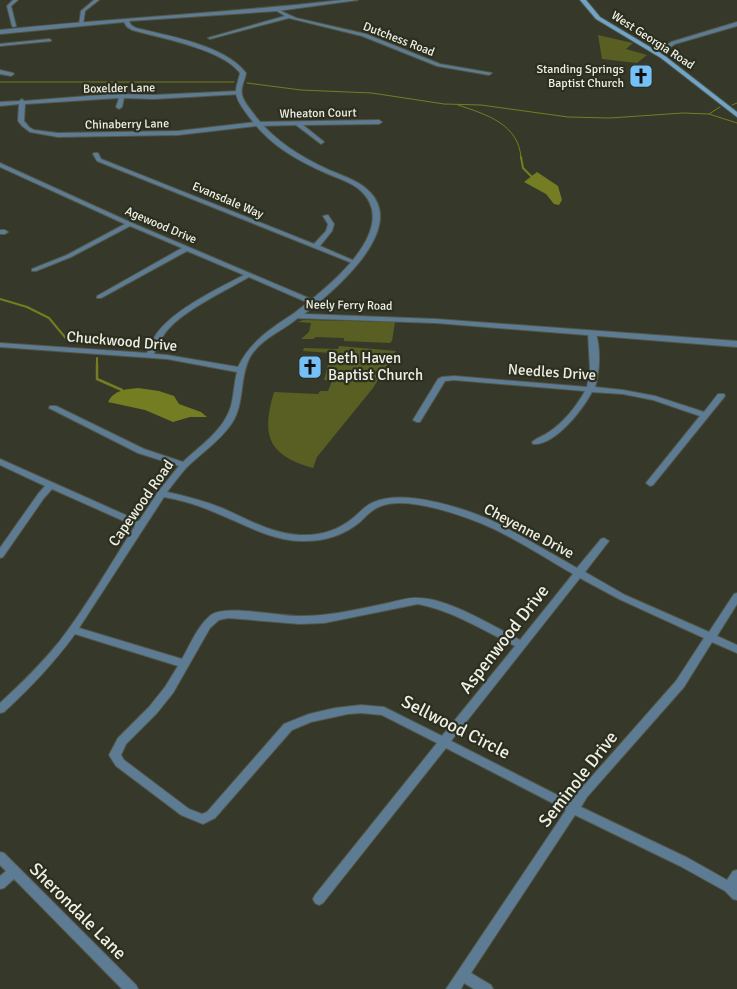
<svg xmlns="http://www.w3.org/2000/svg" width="737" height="989" viewBox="0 0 737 989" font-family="Signika,sans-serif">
<rect width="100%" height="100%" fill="#363929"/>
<path fill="#595f22" d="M598,35l35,8 -7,6 21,6 -10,8 -35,-4z
M303,320l92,2 -3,19 -2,2 -46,-2v-3l-28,-1 -3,2h-12l8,-7 2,-9 -13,-1z
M339,346l57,5 -23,37 -56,69 -4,11c-45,-13 -52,-32 -39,-76l44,2 2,-3h8l4,-10 -8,-1 7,-27 -28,-2 1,-3 34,1z"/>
<path fill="#747d21" d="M537,172l21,14 4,14 -3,5 -5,-1 -8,-10 -22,-12z
M138,388l21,3 15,5 5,8 22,8 6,5h-17l-17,5 -28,-12 -37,-8c6,-12 18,-13 30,-14z"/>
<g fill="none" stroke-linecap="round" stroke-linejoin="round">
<path stroke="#747d21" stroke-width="1" d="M0,82h234
M247,83l54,7 71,3 72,11 37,1 87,12 42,1 73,-5 26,1 28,9
M458,105c27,9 62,19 63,54
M732,105l5,-2
M709,114l11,-7"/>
<path stroke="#747d21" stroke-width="2" d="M521,157l2,11 8,8
M0,299l27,8 22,11 20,24
M97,358v7"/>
<path stroke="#747d21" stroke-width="2.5" d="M97,364v15l25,11"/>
<g stroke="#535647" stroke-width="2">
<path id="minor" d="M13,0h5l-7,6 5,20 -2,1 -2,-1 -5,-20z
M94,0h5l-14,11 -2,13 -4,1 2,-14z
M277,8l6,4 13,6 70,16 74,30 52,9 -3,2 -52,-9 -75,-30 -73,-18 -79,21 -2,-1 77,-22 -10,-6z
M49,39l2,1v1l-51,5v-2z
M0,70l13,3 1,1 -3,2 -11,-2z
M239,91l3,2 -1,1 -87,5 -30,-1 -2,9 -3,2 -3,-2 3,-9 -94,6 -1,17 5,6 5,3 24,3 120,-2 79,-9 122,-2 3,2 -3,2 -76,1 20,16 1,1 -3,2 -25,-19 -39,1 -79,9 -120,2 -28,-5 -8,-6 -4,-5 1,-17 -19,2v-4l19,-1 3,-2 2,2 90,-7 40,1z
M94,153h4l3,6 213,85 12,-13 2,-7 -5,-8 5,-1 6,9 -2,7 -12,15 37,16 -3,2 -2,-1 -255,-102 -4,-7z
M0,163l132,60 186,79 -4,2h-3l-62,-27c-24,14 -72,36 -86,59 -4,5 -6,12 -9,18l13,1 71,12c12,-25 32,-38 55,-53h6l1,2c-16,15 -38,21 -50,41 -11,21 -5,46 -18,66 -12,18 -31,30 -46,45 -7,8 -13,16 -19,24 19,4 37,9 55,16 25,11 50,26 78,27 20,1 37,-4 53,-17 6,-5 13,-13 21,-16 32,-14 97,8 127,23 26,14 51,29 76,43l24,-29 3,-1 5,3 -24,31 40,23 84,37 25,-38 3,-1v11l-20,32 20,9v8l-25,-11 -28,45 -97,110 -6,10 107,51 39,22 6,-9 4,-1v30l-4,-1 -8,-8 -45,-25 -105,-51 -104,158 20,12 2,4h-19l-10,-6 -3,6h-15l120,-179 -120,-62 -123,155 -4,2 -4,-2 -2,-4 2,-4 122,-152 -55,-28 -21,-2 -13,1 -37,8 -19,8 -77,88 -12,6 -22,-9 -65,-49 -7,-11 9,-17 31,-31 16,-20 13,-21 -103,-32c-21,29 -45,54 -71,78l-4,1v-10c21,-19 41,-39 59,-61 28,-36 51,-77 76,-116l-83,-37 -8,9 -41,59 -3,1v-10l38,-54 7,-8 -45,-21v-6l139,62 19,-29 21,-26 -41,-13 -89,-45 1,-2h6l88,43 39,13c18,-17 41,-32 48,-56 3,-11 3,-23 6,-34l-70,-13 -167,-12v-4l147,10c3,-7 6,-14 10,-20 18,-24 60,-44 87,-58l-57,-24 -86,47h-4v-2l85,-48 -52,-22 -59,31 -35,14h-4v-2l35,-14 58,-31 -125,-57zM164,497c17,3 34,8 50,15 28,11 55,28 86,29 22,1 43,-5 60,-19 6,-6 12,-13 21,-16 27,-11 87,11 113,23 27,13 53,30 79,45l-53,66c-27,-14 -72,-42 -102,-42 -9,-1 -20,3 -30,5 -28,6 -57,13 -86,13 -22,1 -74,-12 -91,-1 -13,10 -21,30 -29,44l-103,-31zM580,578l39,21 85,39 -28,43 -97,110 -8,11 -120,-61zM418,604c35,7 65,26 97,42l-73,90 -58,-29 -23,-2 -26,3 -26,6 -25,10 -77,88 -5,2 -13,-5 -65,-49 -3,-5 5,-11 31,-31 16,-20 37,-65 9,-8 9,-2 72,6 24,-1z
M0,230h5l3,2 -3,2h-5z
M589,331h6c6,16 5,40 0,56l28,3 32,6 49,16 14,-18h6l1,2 -72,89 -3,1 -4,-3 54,-67 -47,-16 -30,-6 -31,-2c-9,17 -37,54 -59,52l-1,-2c5,-4 11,-6 17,-10 15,-10 27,-25 36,-41l-131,-11 -9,1 -25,41h-3l-4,-2 25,-41 4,-2 12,-1 133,11 3,-18 -2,-36z
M0,852l4,1 132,132 2,4h-16l-108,-110 -10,9 -4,1v-13l6,-5 -6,-6z"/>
</g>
<g stroke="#535647" stroke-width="2">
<path id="tertiary" d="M342,0h16l-81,11 -148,10 2,4 5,3c32,8 89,17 110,45 -1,7 -6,15 -4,22 2,8 10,16 14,22 20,25 45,40 73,53 12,5 24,9 34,16 52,38 -29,105 -59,128l132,5 301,22v6l-301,-24 -143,-5v-4c29,-22 111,-84 67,-124 -9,-8 -23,-12 -34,-17 -30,-13 -56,-28 -76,-55 -5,-7 -14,-17 -14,-26 0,-7 3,-13 4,-19 -18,-24 -79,-35 -108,-43l-5,-3 -3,-5 -124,12v-4c114,-12 228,-17 342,-30z
M737,22v4l-62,18 -16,11 -5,-1 17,-12z"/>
</g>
<g stroke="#535647" stroke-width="2">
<path id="secondary" d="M580,0h6l14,17 65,39 72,56v5l-76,-59 -65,-39z"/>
</g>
<use href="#minor" fill="#5d7c94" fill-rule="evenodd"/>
<use href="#tertiary" fill="#5d7c94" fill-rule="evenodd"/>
<use href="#secondary" fill="#70a3c8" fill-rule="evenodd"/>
</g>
<defs>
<g id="church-square" transform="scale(1.25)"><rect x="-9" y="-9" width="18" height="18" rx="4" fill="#75c0f6" stroke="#2c2f1f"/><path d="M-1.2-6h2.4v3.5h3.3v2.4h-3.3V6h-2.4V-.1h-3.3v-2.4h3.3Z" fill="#111"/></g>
</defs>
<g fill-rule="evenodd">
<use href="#church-square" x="641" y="76"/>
<use href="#church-square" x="310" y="367"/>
</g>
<g text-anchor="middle" stroke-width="4.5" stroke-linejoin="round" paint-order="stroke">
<g font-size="12" fill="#eef0e6" stroke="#2c2f1f">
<text transform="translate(399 39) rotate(21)" y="4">Dutchess Road</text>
<text transform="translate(653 40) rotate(33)" y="4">West Georgia Road</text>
<text transform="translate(119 88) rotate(-1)" y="4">Boxelder Lane</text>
<text transform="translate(318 113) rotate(-1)" y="4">Wheaton Court</text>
<text transform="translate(127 124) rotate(-1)" y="4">Chinaberry Lane</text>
<text transform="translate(228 200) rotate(23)" y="4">Evansdale Way</text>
<text transform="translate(161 225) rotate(23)" y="4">Agewood Drive</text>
<text transform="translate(349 305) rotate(1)" y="4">Neely Ferry Road</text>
</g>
<g font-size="12" fill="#eef0e6" stroke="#2c2f1f" text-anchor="end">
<text x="624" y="73">Standing Springs<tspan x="624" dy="14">Baptist Church</tspan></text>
</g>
<g font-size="15" fill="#eef0e6" stroke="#2c2f1f">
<text transform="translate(122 341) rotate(5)" y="5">Chuckwood Drive</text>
<text transform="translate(552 372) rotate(4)" y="5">Needles Drive</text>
<text transform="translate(141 503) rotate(-55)" y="5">Capewood Road</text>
<text transform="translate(529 531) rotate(28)" y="5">Cheyenne Drive</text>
</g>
<g font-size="15" fill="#eef0e6" stroke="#2c2f1f" text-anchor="start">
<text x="328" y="363">Beth Haven<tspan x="328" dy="17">Baptist Church</tspan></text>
</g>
<g font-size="18" fill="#eef0e6" stroke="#2c2f1f">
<text transform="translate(504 639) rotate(-52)" y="6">Aspenwood Drive</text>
<text transform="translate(456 727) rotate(27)" y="6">Sellwood Circle</text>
<text transform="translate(578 779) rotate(-52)" y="6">Seminole Drive</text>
<text transform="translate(78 911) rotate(45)" y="6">Sherondale Lane</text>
</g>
</g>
</svg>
